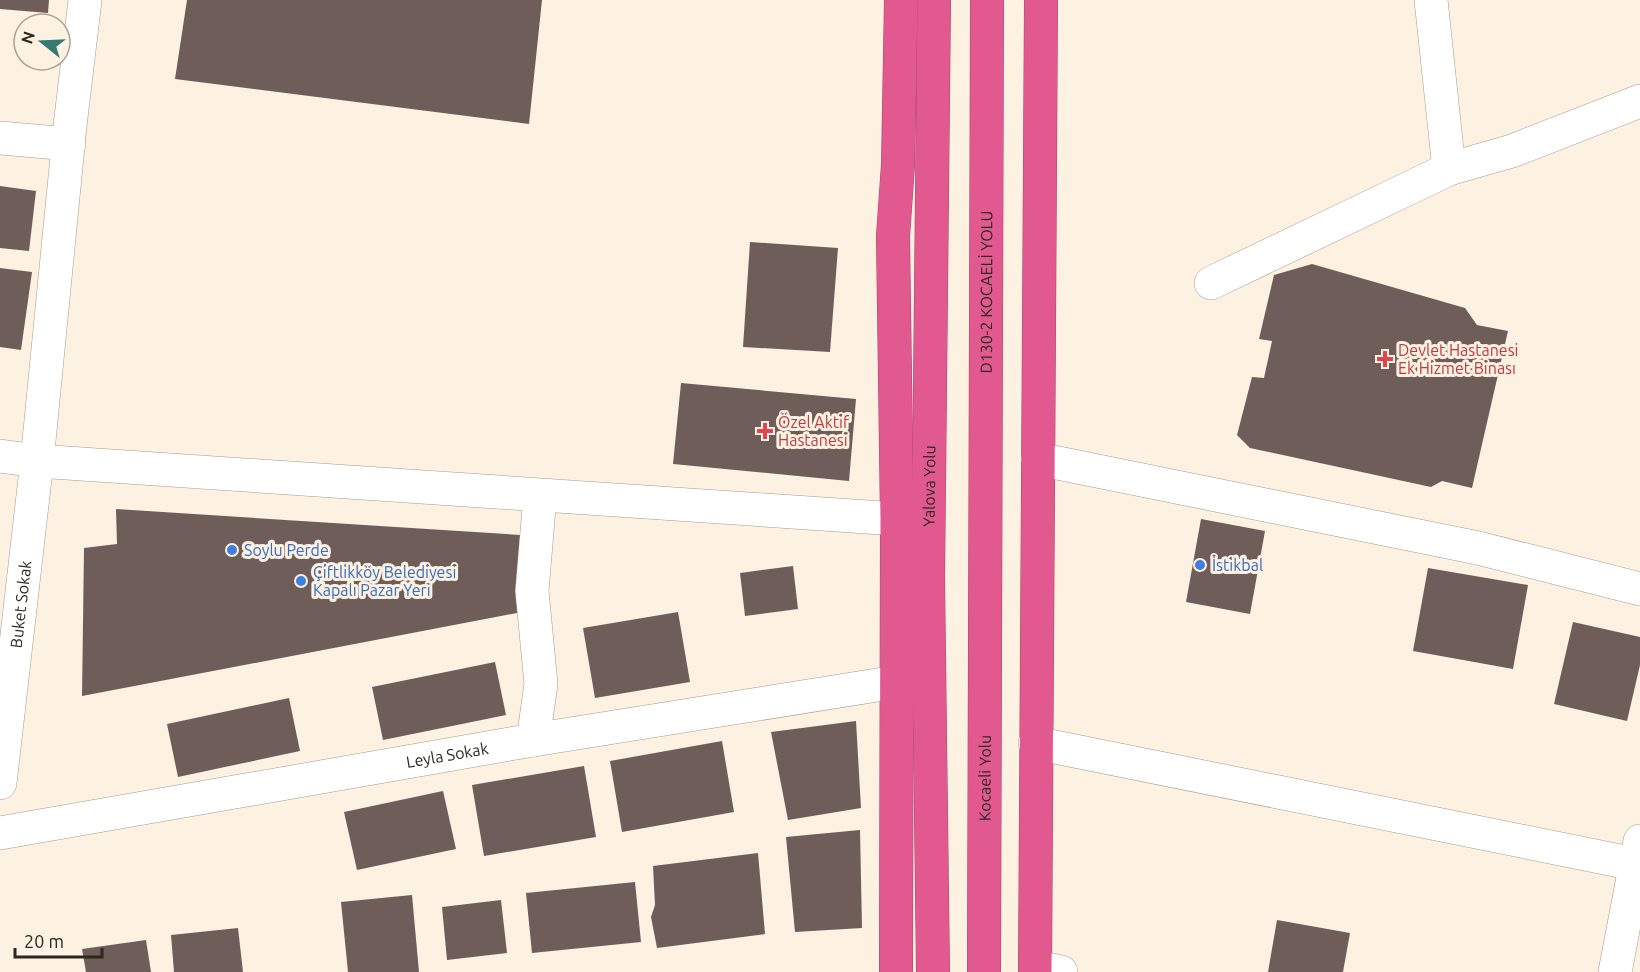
<svg xmlns="http://www.w3.org/2000/svg" width="1640" height="972" viewBox="0 0 1640 972" font-family="Ubuntu,sans-serif">
<rect width="100%" height="100%" fill="#fdf1e1"/>
<path fill="#6f5d59" d="M0,0h49l-1,13 -48,-4z
M187,0h355l-13,124 -354,-45z
M0,186l36,5 -7,60 -29,-3z
M750,242l88,6 -8,104 -87,-5z
M1312,264l153,44 12,17 31,6 -36,157 -30,-7 -11,6 -181,-39 -13,-13 15,-58 12,1 8,-37 -13,-2 15,-64z
M0,268l32,4 -11,78 -21,-3z
M681,383l175,16 -7,82 -176,-17z
M116,509l404,26 -3,78 -435,83 2,-148 33,-4z
M1201,519l64,12 -15,83 -64,-12z
M793,566l5,43 -53,7 -5,-43z
M1428,568l100,17 -15,84 -100,-18z
M678,612l12,70 -95,16 -12,-70z
M1573,622l67,15v28l-13,56 -73,-17z
M495,662l11,53 -123,25 -11,-53z
M289,698l11,53 -122,26 -11,-53z
M856,721l5,87 -73,12 -17,-88z
M722,741l12,71 -112,20 -12,-71z
M584,766l12,71 -112,19 -12,-71z
M443,791l13,58 -99,21 -13,-58z
M860,830l2,98 -67,4 -9,-95z
M758,853l7,81 -108,14 -6,-31 4,-12 -2,-39z
M635,882l6,60 -109,11 -6,-60z
M412,895l7,77h-71l-7,-70z
M501,900l6,53 -60,7 -5,-53z
M1277,920l73,13 -7,39h-75z
M238,928l5,44h-69l-3,-37z
M146,940l5,32h-65l-4,-23z"/>
<g fill="none" stroke-linecap="round" stroke-linejoin="round">
<g stroke="#a69b8c" stroke-width="34">
<g id="minor">
<path d="M1431,0l18,169"/>
<path d="M0,138l69,6"/>
<path d="M1211,283l238,-114 63,-18 128,-50"/>
<path d="M0,456l37,5 860,58"/>
<path d="M1038,459l440,89 162,41"/>
<path d="M533,740l8,-56 -9,-93 8,-95"/>
<path d="M1035,743l605,122"/>
<path id="s1" d="M0,783l37,-322 33,-335 15,-126"/>
<path id="s2" d="M0,833l533,-93 363,-58"/>
<path d="M1036,967l25,5"/>
<path d="M1615,972l25,-131"/>
</g>
</g>
<g stroke="#a24869" stroke-width="34">
<g id="highway">
<path d="M896,972l1,-453 -4,-283 5,-71 3,-165"/>
<path id="s3" d="M933,972l-5,-393 6,-579"/>
<path id="s4" d="M984,972l3,-972"/>
<path d="M1035,972l6,-972"/>
</g>
</g>
<use href="#minor" stroke="#fff" stroke-width="33"/>
<use href="#highway" stroke="#e25990" stroke-width="33"/>
</g>
<g fill="#e0444e" stroke="#fdf1e1" stroke-width="2">
<path d="M1382 350h6v6h6v6h-6v6h-6v-6h-6v-6h6z"/>
<path d="M762 422h6v6h6v6h-6v6h-6v-6h-6v-6h6z"/>
</g>
<g fill="#3f7fe0" stroke="#fdf1e1" stroke-width="2">
<circle cx="232" cy="550" r="6"/>
<circle cx="1200" cy="565" r="6"/>
<circle cx="301" cy="581" r="6"/>
</g>
<g text-anchor="middle" stroke-width="6" stroke-linejoin="round" paint-order="stroke">
<g font-size="16" fill="#2b2721" stroke="#fdf1e1">
<text dy="6" stroke="none"><textPath href="#s4" startOffset="680">D130-2 KOCAELİ YOLU</textPath></text>
<text dy="6" stroke="none"><textPath href="#s3" startOffset="486">Yalova Yolu</textPath></text>
<text dy="6" stroke="none"><textPath href="#s1" startOffset="180">Buket Sokak</textPath></text>
<text dy="6" stroke="none"><textPath href="#s2" startOffset="454">Leyla Sokak</textPath></text>
<text dy="6" stroke="none"><textPath href="#s4" startOffset="194">Kocaeli̇ Yolu</textPath></text>
</g>
<g font-size="16" fill="#be3a42" stroke="#fdf1e1" text-anchor="start">
<text x="1398" y="356">Devlet Hastanesi<tspan x="1398" dy="18">Ek Hizmet Binası</tspan></text>
<text x="778" y="428">Özel Aktif<tspan x="778" dy="18">Hastanesi</tspan></text>
</g>
<g font-size="16" fill="#366cbe" stroke="#fdf1e1" text-anchor="start">
<text x="244" y="556">Soylu Perde</text>
<text x="1212" y="571">İstikbal</text>
<text x="313" y="578">Çiftlikköy Belediyesi<tspan x="313" dy="18">Kapalı Pazar Yeri</tspan></text>
</g>
</g>
<g transform="translate(42 42) rotate(288)"><circle r="28" fill="#fdf1e1" stroke="#a9a094" stroke-width="1.5"/>
<path d="M0-4.5L10 22L0 15L-10 22Z" fill="#347a70"/>
<text y="-9" font-size="16" font-weight="bold" text-anchor="middle" fill="#2b2721">N</text>
</g>
<path d="M15 948v9h87v-9" fill="none" stroke="#2b2721" stroke-width="3"/>
<text x="24" y="948" font-size="18" fill="#2b2721" stroke="#fdf1e1" stroke-width="4.5" paint-order="stroke">20 m</text>
</svg>
